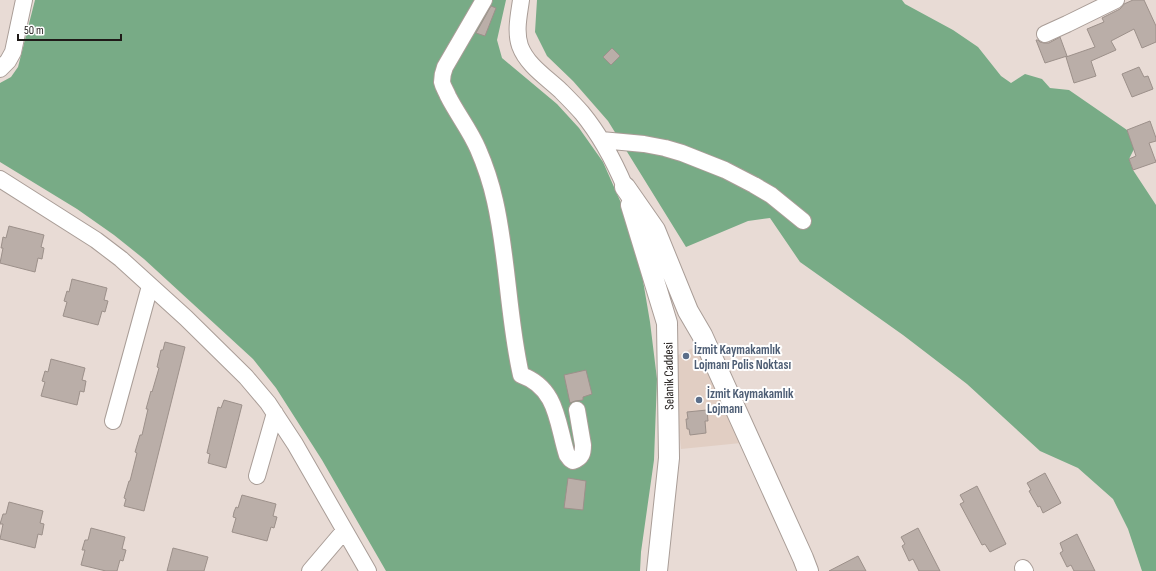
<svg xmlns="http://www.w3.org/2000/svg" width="1156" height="571" viewBox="0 0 1156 571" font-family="'Sofia Sans Condensed',sans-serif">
<rect width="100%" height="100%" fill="#e8dbd5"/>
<path fill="#e1cec3" d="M697,346l44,97 -60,6 -9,-91z"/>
<path fill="#78ab86" d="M35,0h471l-9,40 5,18 55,46 22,24 24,34 22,50 13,39 12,71 7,57 -3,81 -13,92 -1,19h-254l-64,-111 -46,-72 -23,-29 -109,-100 -30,-24 -37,-26 -77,-47v-79l11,-6 7,-10z
M537,0h365l3,4 48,26 25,17 23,29 10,7 14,-9 17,5 8,9 19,2 58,40 7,19 -5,10 4,11 23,35v366h-14l-14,-42 -15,-30 -35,-31 -38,-17 -73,-67 -64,-49 -103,-73 -30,-44 -22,3 -62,26 -78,-126 -35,-40 -26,-25 -12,-24z"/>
<path fill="#baaea8" stroke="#9c908a" d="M1133,0h11l12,26v16l-14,6 -8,-19 -23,12 5,9 -25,11 5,15 -22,7 -8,-26 29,-10 -8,-18 17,-7 -2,-4 18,-9 4,-5z
M491,6l5,2 -11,28 -9,-3z
M1060,37l7,19 -22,7 -9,-23h2l2,2 4,1h5z
M612,48l8,8 -9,9 -8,-8z
M1139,67l5,10 4,-1 5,13 -21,8 -10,-23z
M1150,121l6,17v3l-7,2 7,19 -23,8 -4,-11 7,-3 -9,-26z
M9,226l35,9 -3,12 3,1 -2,11 -4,-1 -3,14 -35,-9 3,-15h-2l2,-11 3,1z
M72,279l35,9 -3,12 4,1 -3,11 -3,-1 -4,14 -35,-9 4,-14 -3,-1 3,-10 2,1z
M165,342l20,5 -41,164 -20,-5 2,-7 -2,-1 5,-17h1l7,-28 -2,-1 5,-17h2l6,-26h-2l5,-18 1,1 7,-24 -2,-1 4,-17h2z
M51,359l34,9 -3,12 4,1 -2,11 -4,-1 -3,14 -36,-9 4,-14 -3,-1 3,-10 3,1z
M586,370l6,24 -9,3v3l-8,1 -5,2 -6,-28z
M224,400l18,5 -16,63 -18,-5 2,-9 -3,-1 11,-46 3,1z
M707,410l1,11h-3l1,12 -16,2 -1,-6h-2l-1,-10h2l-1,-7z
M1045,473l16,30 -18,10 -3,-7 -2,1 -9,-16 2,-1 -4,-7z
M568,478l18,3 -3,29 -19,-2z
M977,486l29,58 -16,8 -5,-8 -3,1 -22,-41 4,-2 -4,-7z
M242,495l34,9 -3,12 4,1 -3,11 -3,-1 -4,14 -35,-9 4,-14 -3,-1 1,-5 2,-5 2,1z
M9,502l34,9 -3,12 4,1 -2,11 -4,-1 -3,14 -35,-9 3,-15h-3l3,-10h3z
M91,528l34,9 -3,12 4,1 -3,11 -3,-1 -3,11h-11l-25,-6 4,-15h-3l3,-10h3z
M918,528l22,43h-21l-6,-12 -4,2 -7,-15 3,-2 -4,-7z
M1077,534l18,37h-21l-3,-6 -4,2 -7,-14 3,-2 -3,-8z
M173,548l35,9 -4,14h-37z
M858,556l8,15h-37z"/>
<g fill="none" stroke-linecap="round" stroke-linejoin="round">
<g stroke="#a99d97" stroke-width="18">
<path id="minor" d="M484,0l-39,67c-2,5 -3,10 -3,15 1,5 4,9 6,14 9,18 22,34 30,53 7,16 13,34 17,52 13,57 13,117 26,174 37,13 36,49 46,80l3,4 3,2c9,-3 10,-8 10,-16l-6,-35
M521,0c-2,15 -6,31 -1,46 7,19 26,31 41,45 7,7 14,14 21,22 18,22 32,48 43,74
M1045,34l22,-10 49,-24
M0,69l8,-8 5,-9 11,-52
M601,140l43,4 21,4 17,5 43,17 29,15 17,10 32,26
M0,179l96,61 25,19 65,59 60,59 22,26 27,41 73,127
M113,421l37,-135
M257,476l18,-63
M1023,568l2,3
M310,571l34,-40"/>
</g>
<g stroke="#a99d97" stroke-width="22">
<path id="major" d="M625,187l30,43 33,81 14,24 101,223 5,13
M631,205l36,118 2,135 -12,113"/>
</g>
<use href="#minor" stroke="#fff" stroke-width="16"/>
<use href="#major" stroke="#fff" stroke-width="20"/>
</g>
<g fill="#5c6f8a" stroke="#fff" stroke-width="1.5">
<circle cx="686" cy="356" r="4"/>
<circle cx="699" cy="400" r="4"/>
</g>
<g text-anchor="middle" stroke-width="4" stroke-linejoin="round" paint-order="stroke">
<g font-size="13" font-weight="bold" fill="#4e5e75" stroke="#fff" text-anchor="start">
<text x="694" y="354">İzmit Kaymakamlık<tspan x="694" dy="15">Lojmanı Polis Noktası</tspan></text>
<text x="707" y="398">İzmit Kaymakamlık<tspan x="707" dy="15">Lojmanı</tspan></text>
</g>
<g font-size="13" fill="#1f1a18" stroke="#fff">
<text transform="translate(668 376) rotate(-91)" y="5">Selanik Caddesi</text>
</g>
</g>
<path d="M18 34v6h103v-6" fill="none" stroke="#1f1a18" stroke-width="2"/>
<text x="24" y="34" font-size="12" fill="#1f1a18" stroke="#ffffff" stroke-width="3" paint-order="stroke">50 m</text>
</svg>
